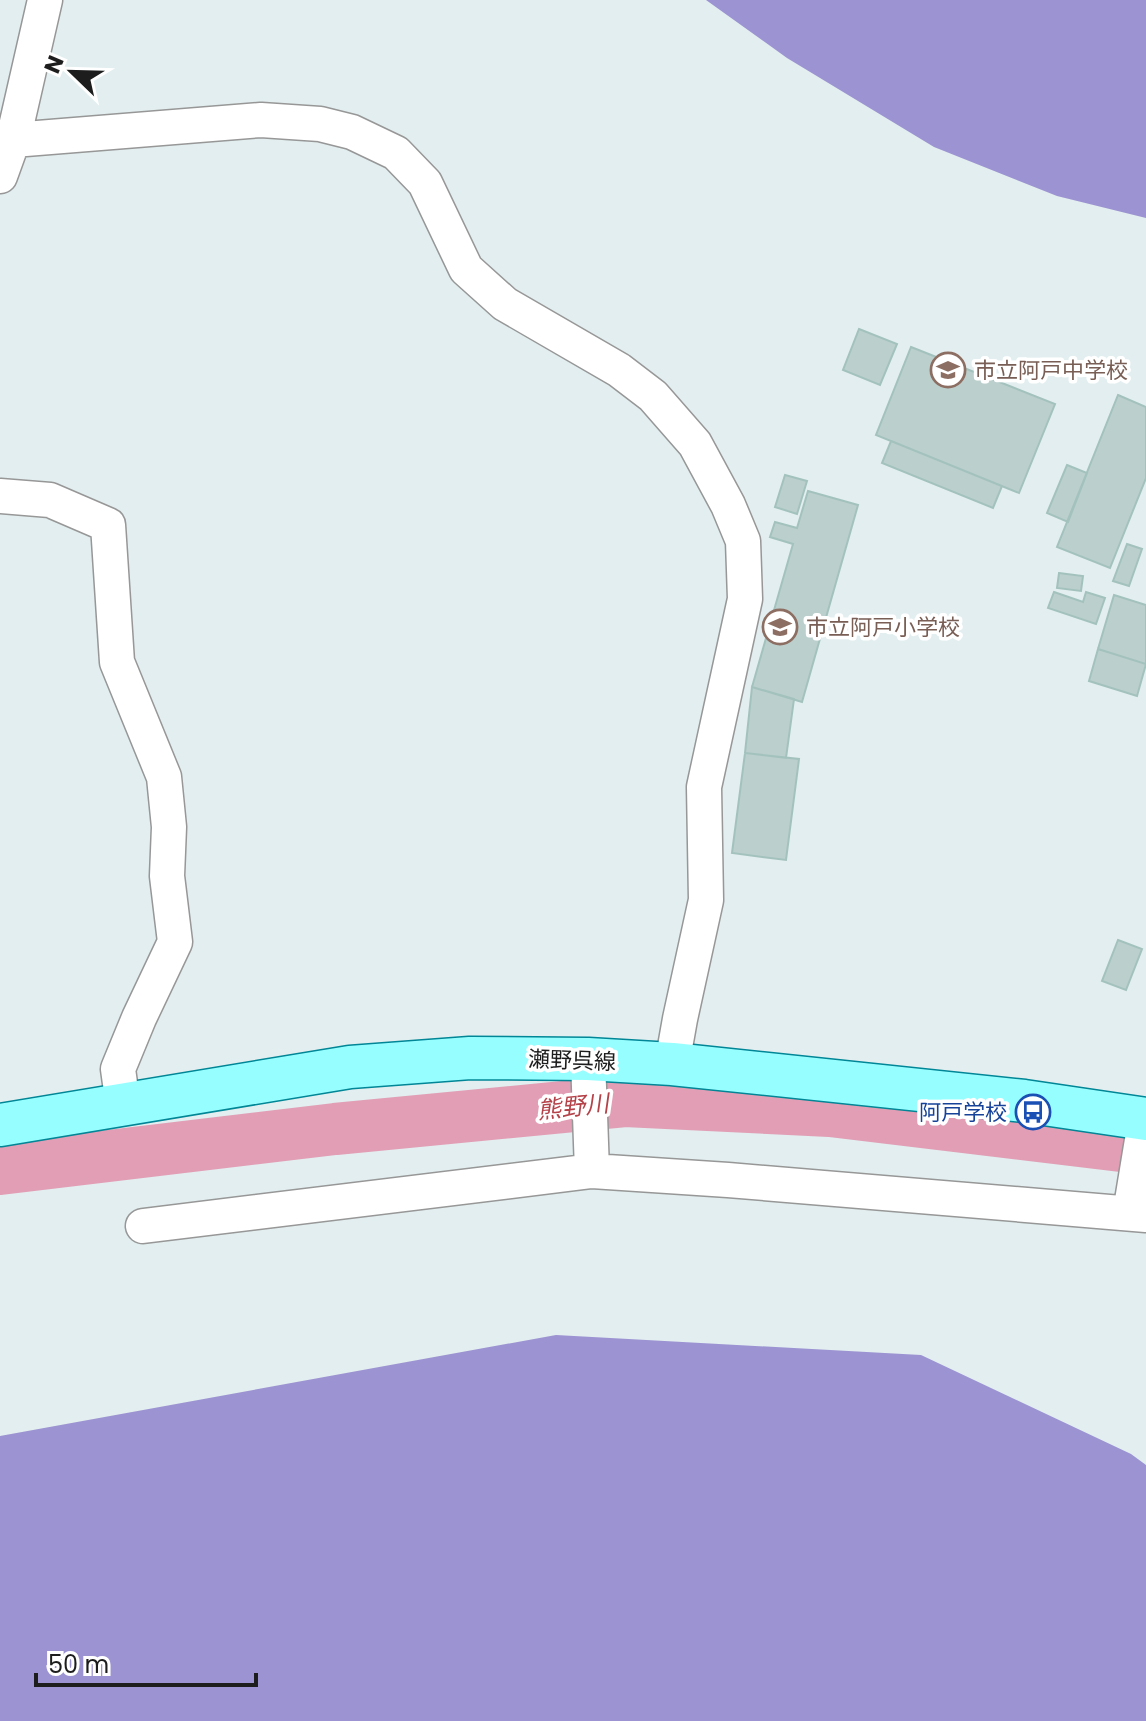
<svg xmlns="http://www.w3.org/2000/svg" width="1146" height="1721" viewBox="0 0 1146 1721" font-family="Poppins,'Noto Sans JP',sans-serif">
<rect width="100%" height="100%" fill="#e2eeef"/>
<path fill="#9c93d2" d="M706,0h440v218l-89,-22 -123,-49 -147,-89z
M556,1335l365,20 210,99 15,11v256h-1146v-285z"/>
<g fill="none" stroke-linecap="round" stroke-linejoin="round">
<path stroke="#e19eb5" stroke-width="52" d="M0,1169l335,-40 290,-28 205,10 316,38"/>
</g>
<path fill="#bbcfcd" stroke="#a3c2be" stroke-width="2" d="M859,329l38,15 -17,41 -37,-15z
M911,347l144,57 -36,89 -143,-58z
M1118,395l28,12v71l-36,90 -53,-21z
M891,441l111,45 -9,22 -111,-45z
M1067,465l20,8 -19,49 -21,-9z
M785,475l22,6 -10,33 -22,-7z
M808,491l50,14 -56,197 -50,-15 41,-143 -23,-7 5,-15 22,6z
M1127,544l15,5 -13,37 -16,-5z
M1059,573l24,3 -2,15 -24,-3z
M1054,592l29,10 3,-10 19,6 -9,26 -48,-16z
M1114,595l32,10v59l-48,-15z
M1098,649l48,15 -9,32 -48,-15z
M752,687l42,12 -8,59 -41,-5z
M745,753l54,6 -13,101 -54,-7z
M1118,940l24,9 -16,41 -24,-9z"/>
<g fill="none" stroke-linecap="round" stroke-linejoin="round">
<g stroke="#979797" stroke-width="37">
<path id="minor" d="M13,140l248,-20 59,4 32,8 44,21 29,30 41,86 39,35 114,66 34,26 42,48 33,61 15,36 2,58 -41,188 2,113 -26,119 -8,45
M0,176l13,-36 32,-140
M0,496l50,4 58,25 9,137 47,115 5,50 -2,49 8,66 -36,76 -21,51 5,36
M588,1059l4,112
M1130,1213l12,-73 4,-13
M143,1226l449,-55 136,9 418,35"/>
</g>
<g stroke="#008696" stroke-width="45">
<path id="major" d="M0,1125l350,-58 120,-9 118,1 84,5 352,37 122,18"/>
</g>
<use href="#minor" stroke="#fff" stroke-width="34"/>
<use href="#major" stroke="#97feff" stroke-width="42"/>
</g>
<defs>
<g id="school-ring" transform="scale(1.8)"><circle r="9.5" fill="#fff" stroke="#8d6e63" stroke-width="1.5"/><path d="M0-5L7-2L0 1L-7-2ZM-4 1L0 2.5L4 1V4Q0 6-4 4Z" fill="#8d6e63"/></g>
<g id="bus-ring" transform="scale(1.8)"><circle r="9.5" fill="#fff" stroke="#1a4fb4" stroke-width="1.5"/><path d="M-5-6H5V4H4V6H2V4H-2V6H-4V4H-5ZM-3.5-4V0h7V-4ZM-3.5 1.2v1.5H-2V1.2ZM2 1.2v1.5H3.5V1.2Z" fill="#1a4fb4"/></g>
</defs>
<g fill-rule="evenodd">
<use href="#school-ring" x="948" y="370"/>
<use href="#school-ring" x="780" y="627"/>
<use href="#bus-ring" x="1033" y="1112"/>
</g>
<g text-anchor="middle" stroke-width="7" stroke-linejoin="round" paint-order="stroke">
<g font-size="22" fill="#785e54" stroke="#fff" text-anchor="start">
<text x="974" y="378">市立阿戸中学校</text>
<text x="806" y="635">市立阿戸小学校</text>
</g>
<g font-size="22" fill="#1d1d1d" stroke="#fff">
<text transform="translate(572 1060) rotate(2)" y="8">瀬野呉線</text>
</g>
<g font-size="22" fill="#164399" stroke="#fff" text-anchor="end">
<text x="1007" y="1120">阿戸学校</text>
</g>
<g font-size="24" font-style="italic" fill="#b44249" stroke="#fff">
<text transform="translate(573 1107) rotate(-6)" y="8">熊野川</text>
</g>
</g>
<g transform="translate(72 72) rotate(293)" stroke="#ffffff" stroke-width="6" paint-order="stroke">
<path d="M0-6L14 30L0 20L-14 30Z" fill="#1d1d1d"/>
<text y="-12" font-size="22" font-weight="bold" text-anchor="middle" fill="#1d1d1d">N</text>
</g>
<path d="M36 1673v12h220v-12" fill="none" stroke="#1d1d1d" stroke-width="4"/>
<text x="48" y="1673" font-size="24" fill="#1d1d1d" stroke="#ffffff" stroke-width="6" paint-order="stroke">50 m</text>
</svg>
